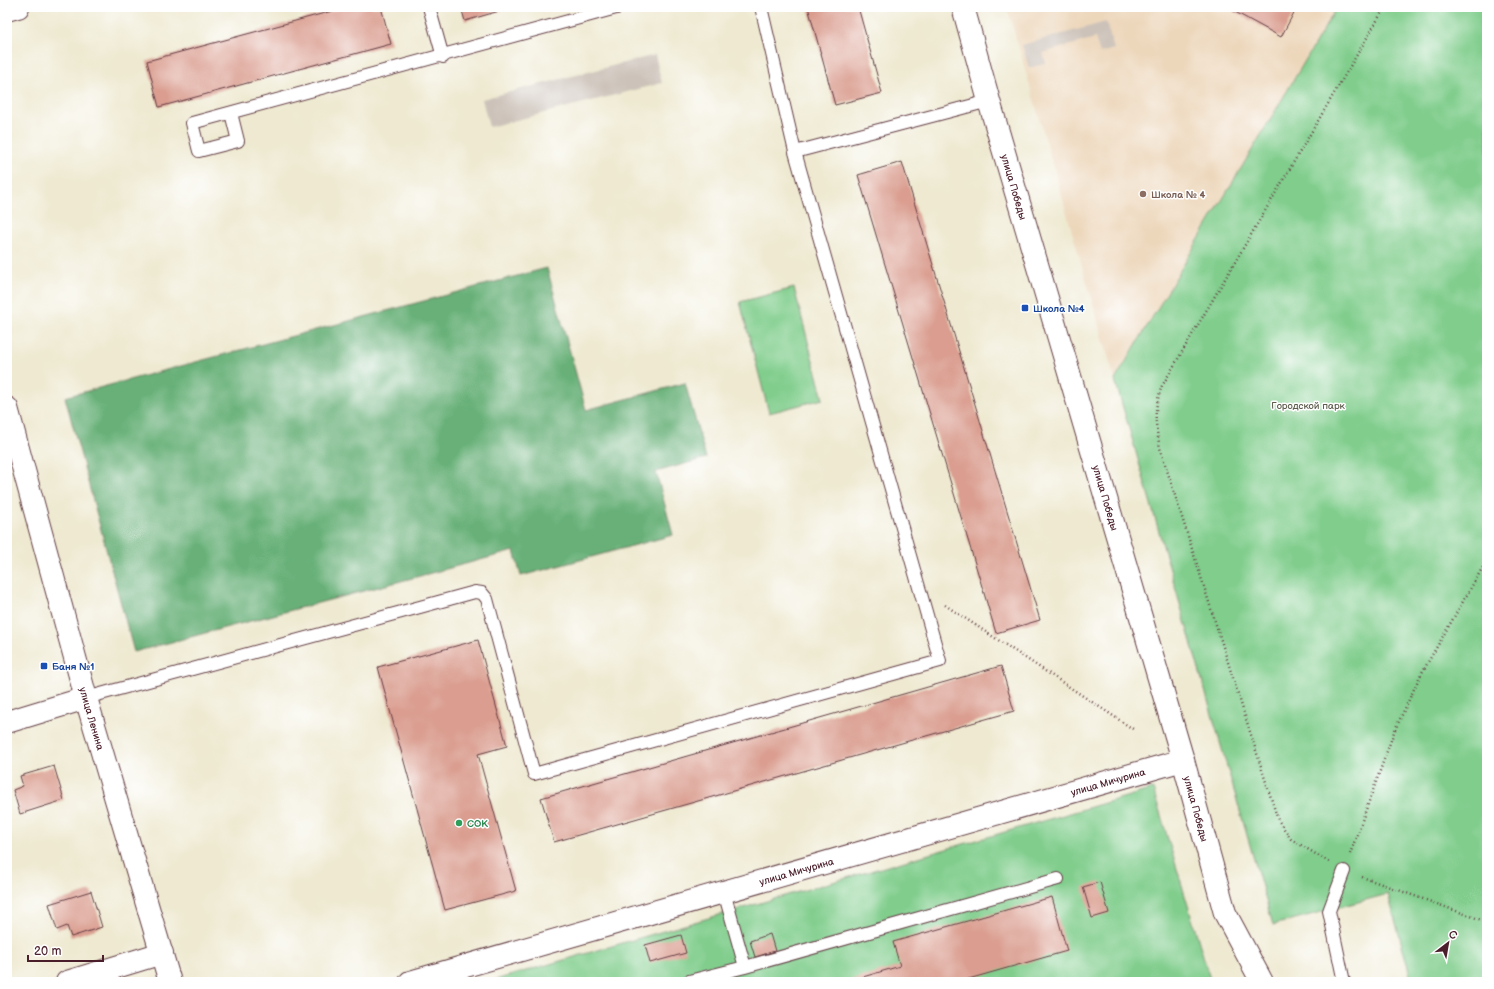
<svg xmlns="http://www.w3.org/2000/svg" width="1494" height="989" viewBox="0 0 1494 989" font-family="'Balsamiq Sans',sans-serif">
<rect width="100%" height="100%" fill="#fff"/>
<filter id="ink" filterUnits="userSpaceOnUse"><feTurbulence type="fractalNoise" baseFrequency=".025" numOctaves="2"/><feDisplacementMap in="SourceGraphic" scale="8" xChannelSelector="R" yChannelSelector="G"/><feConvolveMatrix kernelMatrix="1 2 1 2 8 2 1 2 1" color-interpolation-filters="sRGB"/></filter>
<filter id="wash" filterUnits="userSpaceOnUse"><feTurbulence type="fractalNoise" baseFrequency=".012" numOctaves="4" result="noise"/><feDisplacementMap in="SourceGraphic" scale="16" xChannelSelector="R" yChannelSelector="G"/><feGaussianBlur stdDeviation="0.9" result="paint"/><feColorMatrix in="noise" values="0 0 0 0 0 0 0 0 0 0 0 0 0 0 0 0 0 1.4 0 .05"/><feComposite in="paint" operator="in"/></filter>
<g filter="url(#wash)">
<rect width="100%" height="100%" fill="#eee9d0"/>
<path fill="#edd7bb" d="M1007,7h330l-222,373z"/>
<path fill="#ccc2b9" d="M1106,22l8,27 -14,4 -5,-15 -52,15 3,10 -17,5 -7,-23z
M655,55l7,28 -173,44 -7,-28z"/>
<path fill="#80cd8c" stroke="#65765c" d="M1337,7h150v975h-75l-24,-88 -115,31 -158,-545z
M794,288l29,111 -54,14 -29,-111z
M1153,789l58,193h-723z"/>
<path fill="#68b078" stroke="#596852" d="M547,268l39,142 99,-27 21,75 -50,14 17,63 -152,41 -7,-25 -380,101 -69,-255z"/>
<g id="blocks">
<path fill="#da9d8f" d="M347,7h34l10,37 -232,63 -12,-46z
M461,7h52l-48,14z
M808,7h50l24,86 -47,12z
M1226,7h71l-16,30z
M902,162l138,458 -44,13 -138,-458z
M478,640l29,106 -29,8 38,137 -71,19 -67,-243z
M1001,666l13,45 -460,131 -13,-44z
M54,766l10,34 -44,14 -7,-24 10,-4 -3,-10z
M1100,882l9,31 -17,5 -9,-31z
M91,891l11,36 -31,10 -4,-11 -10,4 -8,-26z
M1052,897l15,54 -109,31h-112l54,-16 -7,-24z
M770,934l5,17 -20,6 -5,-16z
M681,935l5,18 -36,10 -5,-18z"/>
</g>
</g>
<g filter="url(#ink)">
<use href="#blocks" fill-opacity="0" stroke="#633d44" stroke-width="1"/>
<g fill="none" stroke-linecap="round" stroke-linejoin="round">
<g stroke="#633d44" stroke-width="14">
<path id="lane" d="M429,7l14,50
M231,113l7,28 -39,10 -7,-28 428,-116
M795,152l194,-51
M86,698l389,-106 7,1 5,6 47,175 406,-113 -145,-509 -34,-145
M1344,871l-15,40 15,71
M745,967l313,-88
M689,981l56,-14 -21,-75"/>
</g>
<g stroke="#633d44" stroke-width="24">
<g id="street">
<path id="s1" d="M963,7l26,94 194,659 42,153 37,69"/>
<path d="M7,10l11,-3"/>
<path id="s2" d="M7,408l79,290 84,284"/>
<path d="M7,722l79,-24"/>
<path d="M67,982l95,-29"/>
<path id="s3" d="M410,982l773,-222"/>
</g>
</g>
<path stroke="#633d44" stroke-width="2.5" stroke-dasharray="1 3" stroke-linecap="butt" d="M945,605l188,124
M1350,854l44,-122 26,-56 67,-116
M1329,862l-38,-23 -13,-19 -118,-372c-5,-26 -7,-37 2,-62l223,-379
M1362,877l125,45"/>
<use href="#lane" stroke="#fff" stroke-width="12"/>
<use href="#street" stroke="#fff" stroke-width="22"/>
</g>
</g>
<circle fill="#8d6e63" stroke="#fff" stroke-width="1.5" cx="1143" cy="194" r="4"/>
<g fill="#1a4fb4" stroke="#fff" stroke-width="1.5">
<rect x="1021" y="304" width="8" height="8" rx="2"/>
<rect x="40" y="662" width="8" height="8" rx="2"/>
</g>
<circle fill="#2e9e5b" stroke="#fff" stroke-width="1.5" cx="459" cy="823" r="4"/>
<g text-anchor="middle" stroke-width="3" stroke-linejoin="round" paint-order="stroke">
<g font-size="10" fill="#4a1f2b" stroke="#fff">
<text dy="4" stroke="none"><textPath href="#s1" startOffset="187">улица Победы</textPath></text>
<text dy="4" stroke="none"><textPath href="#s1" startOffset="511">улица Победы</textPath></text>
<text dy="4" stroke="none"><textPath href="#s2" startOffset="322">улица Ленина</textPath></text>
<text dy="4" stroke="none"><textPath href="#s3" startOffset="726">улица Мичурина</textPath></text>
<text dy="4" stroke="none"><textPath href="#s1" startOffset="835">улица Победы</textPath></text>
<text dy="4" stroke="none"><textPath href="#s3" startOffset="402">улица Мичурина</textPath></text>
</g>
<g font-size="10" font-weight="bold" fill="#785e54" stroke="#fff" text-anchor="start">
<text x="1151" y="198">Школа № 4</text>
</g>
<g font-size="10" font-weight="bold" fill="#164399" stroke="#fff" text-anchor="start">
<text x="1033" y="312">Школа №4</text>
<text x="52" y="670">Баня №1</text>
</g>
<g font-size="10" fill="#5d5c4d" stroke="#fff">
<text x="1308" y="409">Городской парк</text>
</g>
<g font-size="10" font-weight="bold" fill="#27864d" stroke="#fff" text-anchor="start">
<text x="467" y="827">СОК</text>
</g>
</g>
<rect width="1494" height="989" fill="none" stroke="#fff" stroke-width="24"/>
<g transform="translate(1448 943) rotate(31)" stroke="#ffffff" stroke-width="3" paint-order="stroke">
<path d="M0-3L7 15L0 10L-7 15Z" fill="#4a1f2b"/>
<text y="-6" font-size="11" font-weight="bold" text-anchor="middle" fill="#4a1f2b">С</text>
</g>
<path d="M28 955v6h75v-6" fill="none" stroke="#4a1f2b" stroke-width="2"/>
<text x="34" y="955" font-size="12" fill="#4a1f2b" stroke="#ffffff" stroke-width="3" paint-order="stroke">20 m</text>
</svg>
